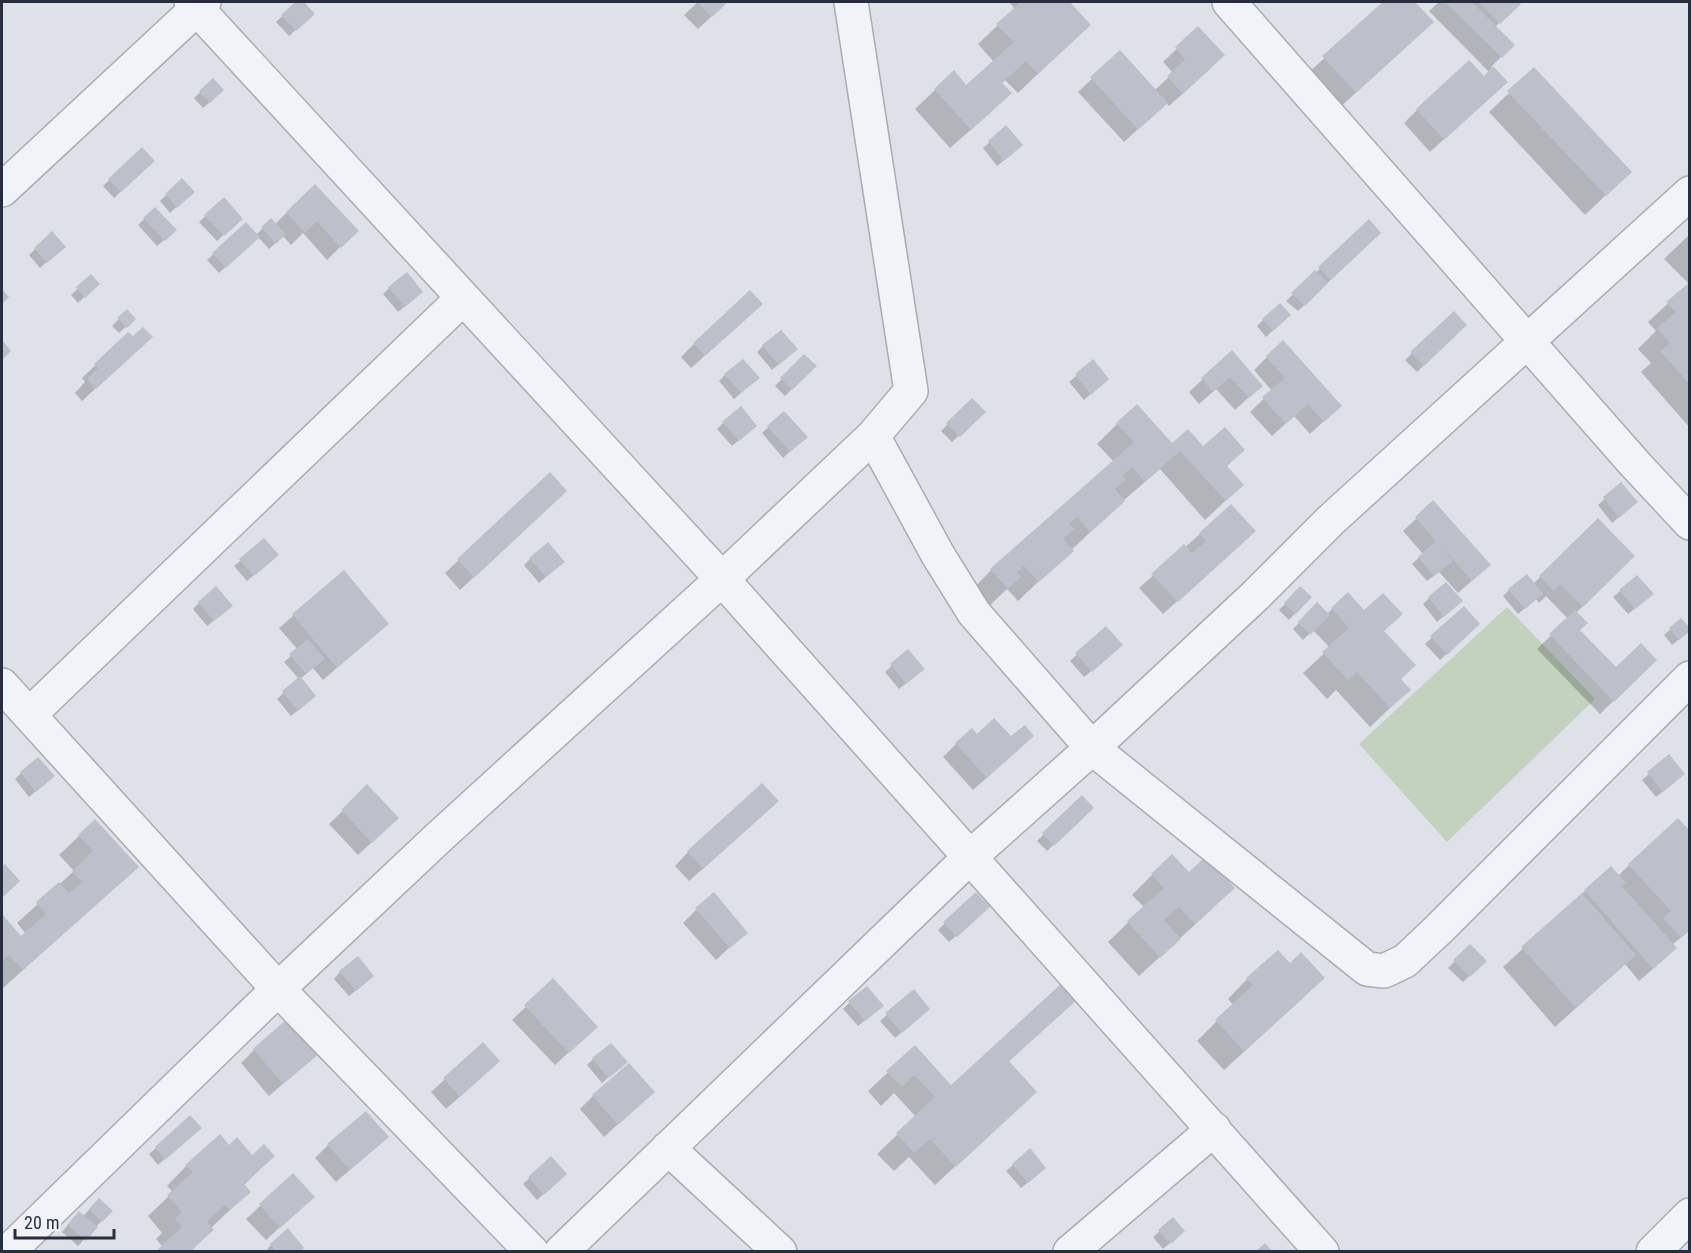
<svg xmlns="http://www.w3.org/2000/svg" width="1691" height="1253" viewBox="0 0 1691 1253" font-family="'Roboto Condensed',sans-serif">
<rect width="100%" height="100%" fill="#dee2e8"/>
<path fill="#c3d2bf" d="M1507,607l88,92 -148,143 -88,-98z"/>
<path fill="#0003" d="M297,2h5l11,12 -24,22 -13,-14z
M698,2h29l-29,27 -14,-14z
M1009,2h62l-2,1 20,22 -71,68 -13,-13 -4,4 -11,29 -40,35 -35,-39 20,-19 31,-3 28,-25 -16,-18 37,-35z
M1385,2h32l-2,1 17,19 -97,90 -31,-35z
M1439,2h77l2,2 -23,23 18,18 -22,22 15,15 -76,70 -26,-29 13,-13 67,-32 5,-6 -60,-61z
M1198,28l12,41 -41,37 -3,-3 -42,39 -46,-50 42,-40 35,38 18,-17 -10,-11z
M1534,69l76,122 -25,24 -96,-103z
M213,80l3,16 -13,12 -9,-10z
M1006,128l8,24 -17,14 -14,-18z
M142,149l11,12 -39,37 -11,-12z
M182,180l10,12 -22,21 -10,-12z
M315,186l28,58 -16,16 -24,-27 -12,12 -8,-9 -14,13 -11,-12 -39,36 -12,-13 39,-36 10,11 15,-15 4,4z
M224,199l17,19 -24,23 -18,-19z
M155,209l14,27 -12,10 -19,-21z
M1369,222l-3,24 -68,65 -12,-10z
M52,233l5,20 -17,15 -11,-13z
M1690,234v194l-49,-56 10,-9 -13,-14 18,-18 -8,-9 41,-38 -25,-25z
M91,276l7,8 -20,19 -7,-8z
M389,288l26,10 -17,14 -15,-18z
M127,311l7,8 -15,14 -7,-7z
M1454,313l11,12 -48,47 -12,-12z
M748,317l-57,51 -10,-11 13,-13z
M1263,320l20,1 -17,16 -9,-11z
M128,334l5,4 4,12 -55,51 -7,-8 10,-11 -3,-4z
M763,346l26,9 -17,15 -15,-18z
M1232,352l29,34 -26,24 -19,-21 -17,15 -10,-12z
M804,356l10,10 -29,30 -10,-10z
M1267,357l73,49 -30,28 -16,-18 -22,20 -22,-24 22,-21 -18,-21z
M1093,362l8,23 -17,15 -15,-18z
M725,375l26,9 -17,15 -15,-18z
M972,400l12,12 -32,30 -11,-11z
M784,413l15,30 -16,15 -21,-25z
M723,423l26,9 -17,14 -15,-17z
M1117,424l54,21 72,5 -17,17 16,18 -37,35 -45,-51 -36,31 -106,101 -11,-12 -19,18 -16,-17 19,-20 123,-108 -17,-18z
M550,474l2,30 -92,86 -15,-17z
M1621,484l8,24 -17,15 -14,-18z
M1433,503l42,75 -17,15 -19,-21 -12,9 -15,-17 11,-10 -20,-23z
M1598,520l35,36 -57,57 2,17 38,39 39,-9 -55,54 -63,-65 31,-30 -22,-23 -7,7 -3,-4 -18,15 -15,-18 6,-6 24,-6z
M1200,534l41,10 -78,70 -24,-26z
M264,540l6,21 -23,20 -13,-15z
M530,559l26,9 -17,15 -15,-18z
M344,573l43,51 -64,56 -10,-12 -13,11 8,23 -17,14 -14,-17 22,-20 -15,-17 14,-12 -19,-22z
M1637,577l9,23 -18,14 -15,-17z
M1301,588l9,9 -21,23 -10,-10z
M1347,594l17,18 37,2 -18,18 17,48 9,10 -39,37 -34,-37 -9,9 -24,-26 27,-25 -17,-18 -10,10 -10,-11 24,-25 10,10z
M1429,598l25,9 -17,15 -14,-18z
M199,603l26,9 -18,14 -14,-17z
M1464,608l8,22 -32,30 -15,-16z
M1681,620l2,16 -11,9 -8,-10z
M1106,628l9,23 -31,26 -14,-16z
M908,651l9,24 -18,14 -14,-17z
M977,736l42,13 -46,41 -30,-33 13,-13z
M1669,756l8,24 -21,17 -14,-17z
M21,773l26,9 -18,15 -14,-18z
M367,787l17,44 -26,24 -29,-31z
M1082,797l10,11 -45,43 -10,-10z
M763,815l-74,66 -14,-15 13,-14z
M79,836l58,31 -135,122v-73l19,22 5,-4 -9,-11 57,-52 -15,-16z
M1629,865l61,65 -18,15 -10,16 -23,20 -14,-17 -70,63 -52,-60 82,-76 33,-15z
M1152,875l61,33 -74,68 -31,-34 36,-35 -12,-12z
M976,894l6,19 -33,29 -11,-12z
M696,910l50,22 -30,28 -33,-37z
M1470,946l15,15 -22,21 -15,-14z
M340,972l26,10 -17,14 -15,-17z
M1247,979l56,19 -79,72 -27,-29 36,-36 -5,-6z
M553,981l29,59 -27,25 -43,-45z
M913,991l9,24 -27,23 -15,-17z
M849,1003l26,9 -17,14 -15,-17z
M1055,1019l-47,43 27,30 -100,93 -26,-28 -15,14 -17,-17 39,-37 -22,-24 -13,13 -13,-15 47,-44 36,40z
M483,1044l2,30 -39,35 -15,-17z
M254,1050l62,5 -47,41 -28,-33z
M593,1059l26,9 -17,15 -15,-18z
M653,1092l-49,45 -24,-28 13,-13z
M190,1118l4,16 -36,31 -9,-11z
M328,1145l45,5 -37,32 -21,-24z
M229,1147l23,10 21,-1 -30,30 6,6 -38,36 1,2 -22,22h-33l5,-6 -6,-7 6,-6 -14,-17 25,-24 -6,-6 19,-20z
M1030,1151l8,23 -17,14 -15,-17z
M551,1159l8,21 -22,20 -14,-16z
M293,1175l6,35 -33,30 -20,-21z
M99,1200l12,11 -33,35 -16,-14 11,-13 10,-3z
M1160,1231l17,6 -14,12 -10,-12z
M271,1245l28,7h-34z"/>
<path fill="#bcc0cb" d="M295,2h9l11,12 -19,17 -15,-16z
M697,2h31l-16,15z
M1021,2h49l21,23 -53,49 -12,-13 -24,22 10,10 -41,37 -37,-41 20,-19 12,15 48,-43 -18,-18z
M1383,2h35l-2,1 18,19 -78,71 -34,-37z
M1445,2h27l43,43 -13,13z
M1479,2h39l3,2 -21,20z
M1198,26l27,29 -42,39 -16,-18 18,-16 -10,-13z
M1120,50l48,53 -30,27 -48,-53z
M1469,60l15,16 9,-10 15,16 -64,58 -28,-31z
M1534,67l98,105 -26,24 -99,-105z
M213,78l11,12 -14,13 -11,-12z
M1006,125l17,20 -19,16 -16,-20z
M142,147l13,14 -34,31 -13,-13z
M182,178l13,14 -18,16 -12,-14z
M315,184l44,47 -18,17 -24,-27 -12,12 -19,-21z
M224,197l19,22 -19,17 -20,-21z
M155,207l22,23 -12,11 -22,-23z
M271,218l15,16 -10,10 -15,-17z
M1369,219l12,14 -50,47 -13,-13z
M246,222l14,15 -34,31 -14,-15z
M52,231l14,16 -19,16 -13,-15z
M1315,270l13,13 -23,23 -14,-13z
M407,272l16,20 -18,15 -17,-20z
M91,274l9,10 -15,14 -9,-11z
M1690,282v103l-30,-34 10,-8 -13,-15 19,-16 -10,-10z
M2,289l7,8 -7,7z
M750,290l13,14 -58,52 -12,-13z
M1280,303l11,12 -18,16 -11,-12z
M127,309l9,10 -9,9 -10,-10z
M1454,311l13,14 -43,41 -14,-14z
M143,327l10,10 -57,52 -9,-10 11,-11 -4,-4 34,-32 5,4z
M781,330l17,19 -19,16 -17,-20z
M2,340l9,11 -9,9z
M1283,340l59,66 -18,16 -16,-18 -22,20 -24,-27 23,-19 -19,-22z
M1232,350l31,36 -14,12 -19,-21 -17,15 -12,-14z
M804,354l13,12 -25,24 -12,-12z
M743,359l17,19 -19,15 -17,-19z
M1093,359l16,20 -18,16 -16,-21z
M972,398l14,14 -26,25 -14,-14z
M1137,404l35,39 16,-14 15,17 22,-19 20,23 -18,16 17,19 -18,16 -46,-50 -35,31 -13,-15 -9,8 3,5 -11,9 10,12 -34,31 -14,-15 -8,7 5,5 -11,10 11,12 -35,31 -15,-16 -7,6 4,5 -13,12 -18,-20 144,-127 -18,-19z
M741,406l16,20 -18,15 -17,-19z
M784,411l24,26 -18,15 -23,-26z
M550,472l17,19 -93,87 -17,-19z
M1621,482l17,20 -19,16 -16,-21z
M1433,500l58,65 -19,16 -30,-34 11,14 -19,15 -16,-19 18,-16 -21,-24z
M1231,504l25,27 -78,71 -27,-28 33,-30 8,9 14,-12 -7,-8z
M1598,518l37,38 -52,51 -23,-23 -6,7 -15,-15z
M264,538l15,17 -25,21 -15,-17z
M548,542l17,20 -19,15 -17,-19z
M344,570l45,54 -52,44 -45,-54z
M1527,574l16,20 -18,15 -17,-20z
M1637,575l17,19 -19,15 -16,-19z
M1446,582l17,19 -19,16 -16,-20z
M216,586l17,20 -19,15 -16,-19z
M1300,586l12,11 -16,17 -12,-11z
M1348,592l16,18 19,-17 20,21 -19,17 32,34 -15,14 10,11 -21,18 -33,-36 -9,8 -26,-28 27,-24 -18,-20z
M1317,602l13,13 -20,20 -12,-13z
M1464,606l16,18 -33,31 -17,-19z
M1575,610l13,13 -8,7 36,37 25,-24 16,17 -43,42 -65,-68z
M1681,618l9,10v3l-11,9 -10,-12z
M1106,626l17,19 -31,27 -17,-19z
M308,639l17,20 -19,15 -17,-20z
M908,649l17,20 -19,15 -16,-20z
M300,676l16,20 -18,15 -16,-20z
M994,718l17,18 14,-11 9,11 -47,42 -32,-35 17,-15 5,6z
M1669,754l16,20 -22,18 -16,-20z
M38,757l17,19 -19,16 -16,-20z
M762,783l17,18 -76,68 -16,-18z
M367,784l32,34 -27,25 -31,-33z
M1082,795l12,13 -40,38 -12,-13z
M1678,818l12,13v99l-9,8 -18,-20 8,-7 -43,-47z
M95,819l44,48 -116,103 -14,-15 -7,7v-48l19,22 25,-22 -10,-12 23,-20 10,11 13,-11 -10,-11 21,-20 -15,-16z
M1172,854l17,18 17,-16 29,32 -40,36 -16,-17 -15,13 17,19 -21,19 -33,-37 37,-33 -13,-14z
M5,864l15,17 -18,17v-31z
M1611,866l15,17 -4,3 55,62 -24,21 -69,-79z
M714,892l34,41 -18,15 -35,-40z
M976,892l14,15 -33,30 -14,-15z
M1582,893l54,62 -60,53 -55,-61z
M1470,944l17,17 -17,16 -17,-17z
M1278,950l12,13 11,-11 24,26 -81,73 -29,-31 38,-35 -7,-7z
M358,956l16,20 -18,15 -17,-20z
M553,978l45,49 -29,26 -45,-48z
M1062,983l15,17 -68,61 28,31 -81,75 -26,-28 -16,14 -18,-20 39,-36 -21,-22 -12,12 -16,-16 29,-26 36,40z
M867,986l17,20 -19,15 -17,-20z
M914,989l16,20 -28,24 -17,-20z
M287,1019l31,36 -35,29 -30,-35z
M483,1042l17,19 -40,36 -17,-19z
M611,1043l17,19 -19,16 -17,-20z
M629,1063l26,29 -37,33 -26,-30z
M366,1111l23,26 -39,33 -23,-26z
M190,1115l12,13 -37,32 -10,-13z
M220,1134l9,11 8,-8 15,18 12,-11 11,12 -31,28 7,8 -21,18 -5,-5 -18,17 7,8 -25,22h-34l27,-25 -7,-9 7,-6 -15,-17 26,-23 -8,-7z
M1030,1148l16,20 -18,15 -16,-19z
M551,1156l16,18 -23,21 -16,-18z
M293,1173l22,24 -35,31 -21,-24z
M99,1198l14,13 -11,11 -13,-13z
M79,1211l19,16 -12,14 -19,-16z
M1173,1217l12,14 -14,13 -13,-14z
M288,1228l16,20 -4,4h-24l-6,-8z
M1265,1243l8,9h-18z"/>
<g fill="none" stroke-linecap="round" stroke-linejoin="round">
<g stroke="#a7acb5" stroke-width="36">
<path id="street" d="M191,2l531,577 600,673
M1229,2l406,462 55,59
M2,190l202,-188
M873,436l65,119 36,58 118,135 275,221 17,2 21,-10 34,-32 251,-251
M2,685l276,304 254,263
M29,715l434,-417
M668,1148l112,104
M8,1252l270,-263 159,-150 285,-260 151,-143 38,-45 -60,-389
M561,1252l409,-395 122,-109 164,-153 75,-75 359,-327
M1070,1252l144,-123
M1653,1252l37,-37"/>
</g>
<use href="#street" stroke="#f1f3f6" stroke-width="33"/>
</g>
<rect width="1691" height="1253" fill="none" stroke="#272f3f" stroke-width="6"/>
<path d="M15 1229v9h99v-9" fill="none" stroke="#272f3f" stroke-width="3"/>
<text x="24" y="1229" font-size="18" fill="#272f3f" stroke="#eef1f6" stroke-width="4.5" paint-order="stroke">20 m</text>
</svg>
